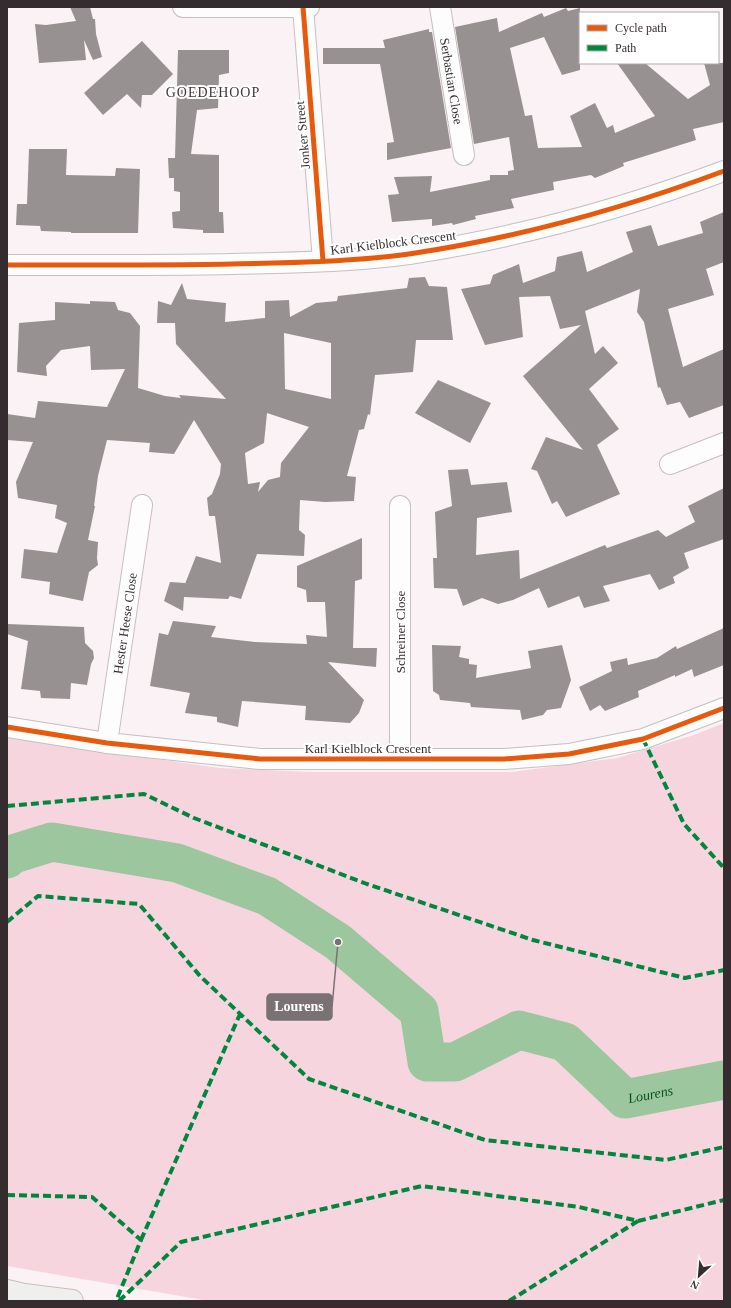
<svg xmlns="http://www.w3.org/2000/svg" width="731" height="1308" viewBox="0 0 731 1308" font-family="Georgia,serif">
<rect width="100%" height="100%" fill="#faf2f4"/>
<path fill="#f7d5df" d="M724,723v578h-515l-202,-35v-528l213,30 90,4h202l105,-14 77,-23z"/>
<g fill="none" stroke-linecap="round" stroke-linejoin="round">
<path stroke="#9cc79e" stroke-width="39" id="s1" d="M7,859l3,-4 42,-13 125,21 90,33 71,46 81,69 8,51h28l64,-32 46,12 60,57 99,-19"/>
</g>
<path fill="#979192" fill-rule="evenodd" d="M70,7h20l3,12h2l1,15 6,23 -9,3 -9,-20 2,20 -47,3 -4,-39 11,1 30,-4z
M566,8l2,3 12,-3v62l-18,5 -18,-38 -34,11 15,68 7,-1 6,33 44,-1 -12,-31 25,-13 12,25 6,-3 2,8 40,-17 -38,-53h28l43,36 22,-14 -6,-22h20v59l-31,7 3,11 -73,23 1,3 -29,12 -4,-3 -38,7 1,8 -43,9 3,9 -39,8 1,3 -23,6 -1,-2 -20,3v-7l-40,3 -4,-27 11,-1 -5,-17 38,-1 -2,16 60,-12v-5h18v-4l6,-1 -5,-33 -35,7 -19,-117 42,-9 2,14 43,-19 2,4z
M429,29v3h3l19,116 -64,12v-17l7,-1 -14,-78h-57v-16h62l-2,-8z
M142,41l31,33 -21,21h-10l-1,13 -14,-14 -24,21 -19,-22z
M178,50h51v23l-10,2 -1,33 -21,2 -6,44 28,1v57h4l1,21h-21v-3l-30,-2 -1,-16 8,-1v-19l-6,-1v-13h-5l-1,-20h7z
M29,149h38l-1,26 49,1 1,-8 24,1 -2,64h-67v-1l-30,-1 -1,-5 -24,-1 1,-21h10z
M724,212v50l-18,7 8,26 -46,14 15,58 41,-18v56l-35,13 -9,-16 -13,3 -7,-18 -2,1 -14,-66 -7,-10 3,-23 -55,22 10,43 8,-8 15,17 -29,26 30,40 -22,16 23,49 -54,23 -9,-16 -5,3 -15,-33 -6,-2 15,-32 37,13 -60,-74 58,-51 -21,4 -10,-33 -31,1 4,40 -38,8 -24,-56 29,-5 3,-9 26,-11 4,19 32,-12 2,-14 25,-6 5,21 46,-20 -7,-20 25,-7 7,21 45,-13 -3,-11z
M425,277l4,9 18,1 6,53h-37l-3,32 -38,3 -5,40 -2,-1 -4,15 -5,1 -12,46 9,1 -2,24 -29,1 -25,-2 -1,30 6,5 -1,21 -47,-2 -16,45 -11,-3 -2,3 -44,-2 -1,14 -19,-10 6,-19 15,1v1l11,-28 25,7 -6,-47h-6l-2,-18 5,-4 8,-20 1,-10 -27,-44 -20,34 -25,-2 1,-9 -43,-3 -9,36 -4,30h1l-7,34 10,2 -1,16 1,7 -9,7 -6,29 -34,-7 1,-12 -29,-4 3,-29 33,4 10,-30 -12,-5 2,-13 -39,-7 -2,-16 17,-40 -26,-2v-26l28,4 3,-17 69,6 18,-38 -34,1 -1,-24 -29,4 -15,16 1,10 -30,-4 2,-49 36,-3v-18l35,2v-3l25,1 3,8 12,3 10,13 -2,62 27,8 16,2 -2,-3 47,4 -50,-55 -1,-21h-18l1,-22 13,4 11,-22 5,16 39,4 -1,19 40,-4v-17l24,-1 1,17 26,-14 21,-2 1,-5 69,-8 2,-10zM284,333l47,10v56l-46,-10zM267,413l42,14 -28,36 -1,14 -12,3 -10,12 2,-10 -12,2 -3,-31 19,-10z
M438,380l53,23 -21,40 -55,-30z
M468,469l3,16 36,-3 5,30 -35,6 -1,37 43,-5 1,29 85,-34 2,3 51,-18 8,7 29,-15 -7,-16 36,-18v51l-40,14 5,15 -16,9 2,6 -16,7 -9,-16 -47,12 7,15 -26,7 -5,-12 -31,12 -9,-20 -26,12 -15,4 -16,-6 -19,8 -6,-17 -23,-1 -1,-30h4l-2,-46 17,-6 -4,-36z
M362,538v41l-7,2 -2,67h24l-1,19 -48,-5 36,38 -5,13 -9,10 -45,-3 1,-14 -64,-5 -4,26 -21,-5v-5l-32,-4 5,-20 -40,-7 9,-53 9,2 5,-14 43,5 -5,11 44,5 52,2 -1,-9 21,2 -2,-35h-18l-1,-12 -9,-3v-21z
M7,624l77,3 1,16 8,8 1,7 -3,6 -4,21 -16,-2 -1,16 -29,-1 -1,-7 -19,-2 7,-48 -21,-7z
M724,628v37l-30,12 -2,-8 -17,8v-2l-37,16 1,6 -34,14 -5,-6 -10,6 -11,-24 33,-16 -2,-9 17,-4 1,7 29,-7 19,-12 1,3z
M432,645l29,1 -2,11 10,2v5l8,1 -1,13 55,-10 -3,-17 34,-6 9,35 -10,28 -14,2 -4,5 -21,5 -2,-10 -49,-3 -1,-4 -30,-3 -1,-5 -6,-4z"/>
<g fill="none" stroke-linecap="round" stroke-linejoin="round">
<g stroke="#c6bec0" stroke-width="22">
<g id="minor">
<path d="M183,7h126"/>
<path d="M303,7l20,254"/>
<path id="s2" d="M440,7l24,148"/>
<path d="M7,265c89,0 178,1 267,-2 45,-1 91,-3 135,-9 108,-16 213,-45 315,-83"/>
<path d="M670,464l54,-21"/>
<path d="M7,727l100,16 153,16h244l65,-5 74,-15 81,-31"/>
<path id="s3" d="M107,743l35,-238"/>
<path d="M400,759v-253"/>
</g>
</g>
<g stroke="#c6bec0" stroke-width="24">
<path id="secondary" d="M7,1291l17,4 48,6"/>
</g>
<use href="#minor" stroke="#fefdfd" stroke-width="20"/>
<use href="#secondary" stroke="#eff0ee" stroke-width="22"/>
<path stroke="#00873e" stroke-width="4" stroke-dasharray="8 4" stroke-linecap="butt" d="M643,739l41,85 40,44
M7,806l137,-12 50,24 173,66 166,56 152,38 39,-8
M7,922l31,-26 101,8 61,72 109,103 176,61 181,20 58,-13
M7,1195l85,2 49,43 -25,61
M141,1240l99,-226
M119,1301l62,-59 241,-56 157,21 59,14 86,-21
M509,1301l129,-80"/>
<g stroke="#fff" stroke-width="8">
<path id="cycleway" d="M303,7l20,254
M7,265c89,0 178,1 267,-2 45,-1 91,-3 135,-9 108,-16 213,-45 315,-83
M7,727l100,16 153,16h244l65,-5 74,-15 81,-31"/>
</g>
<use href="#cycleway" stroke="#e8590c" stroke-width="5"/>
</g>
<g text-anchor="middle" stroke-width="4" stroke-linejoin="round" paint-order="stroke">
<g font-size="13" fill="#352c2f" stroke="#fff">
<text dy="5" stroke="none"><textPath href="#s2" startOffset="75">Serbastian Close</textPath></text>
<text transform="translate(302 135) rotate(-95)" y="5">Jonker Street</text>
<text transform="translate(393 242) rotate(-7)" y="5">Karl Kielblock Crescent</text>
<text dy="5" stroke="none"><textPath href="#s3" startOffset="121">Hester Heese Close</textPath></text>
<text transform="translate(400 632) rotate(-90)" y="5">Schreiner Close</text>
<text x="368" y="753">Karl Kielblock Crescent</text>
</g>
<g font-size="14" letter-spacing="1" fill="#453439" stroke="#fff">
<text x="213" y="97">GOEDEHOOP</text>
</g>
<g font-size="14" font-style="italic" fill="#05511a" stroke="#fff">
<text dy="5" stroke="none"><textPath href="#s1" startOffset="770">Lourens</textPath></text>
</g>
</g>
<path fill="none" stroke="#7a7174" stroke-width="1.5" d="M338 942L332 1007"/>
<circle fill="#7a7174" stroke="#fff" stroke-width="1.5" cx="338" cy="942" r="4"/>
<rect fill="#7a7174" stroke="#7a7174" stroke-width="1.5" x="267" y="994" width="65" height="26" rx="4"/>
<g font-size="14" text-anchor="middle" font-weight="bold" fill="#fff">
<text x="299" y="1011">Lourens</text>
</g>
<rect width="731" height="1308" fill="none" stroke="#352c2f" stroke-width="16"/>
<rect x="579" y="12" width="140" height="52" fill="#ffffff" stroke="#aeabac"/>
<rect x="587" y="25" width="20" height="6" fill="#e8590c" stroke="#aeabac"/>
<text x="615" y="32" font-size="12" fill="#352c2f">Cycle path</text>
<rect x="587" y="45" width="20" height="6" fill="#00873e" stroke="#aeabac"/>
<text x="615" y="52" font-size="12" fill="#352c2f">Path</text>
<g transform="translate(699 1276) rotate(206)" stroke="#ffffff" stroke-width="3" paint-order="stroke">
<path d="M0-3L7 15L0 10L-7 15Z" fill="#352c2f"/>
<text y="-6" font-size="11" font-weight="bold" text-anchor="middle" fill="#352c2f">N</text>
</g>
</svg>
